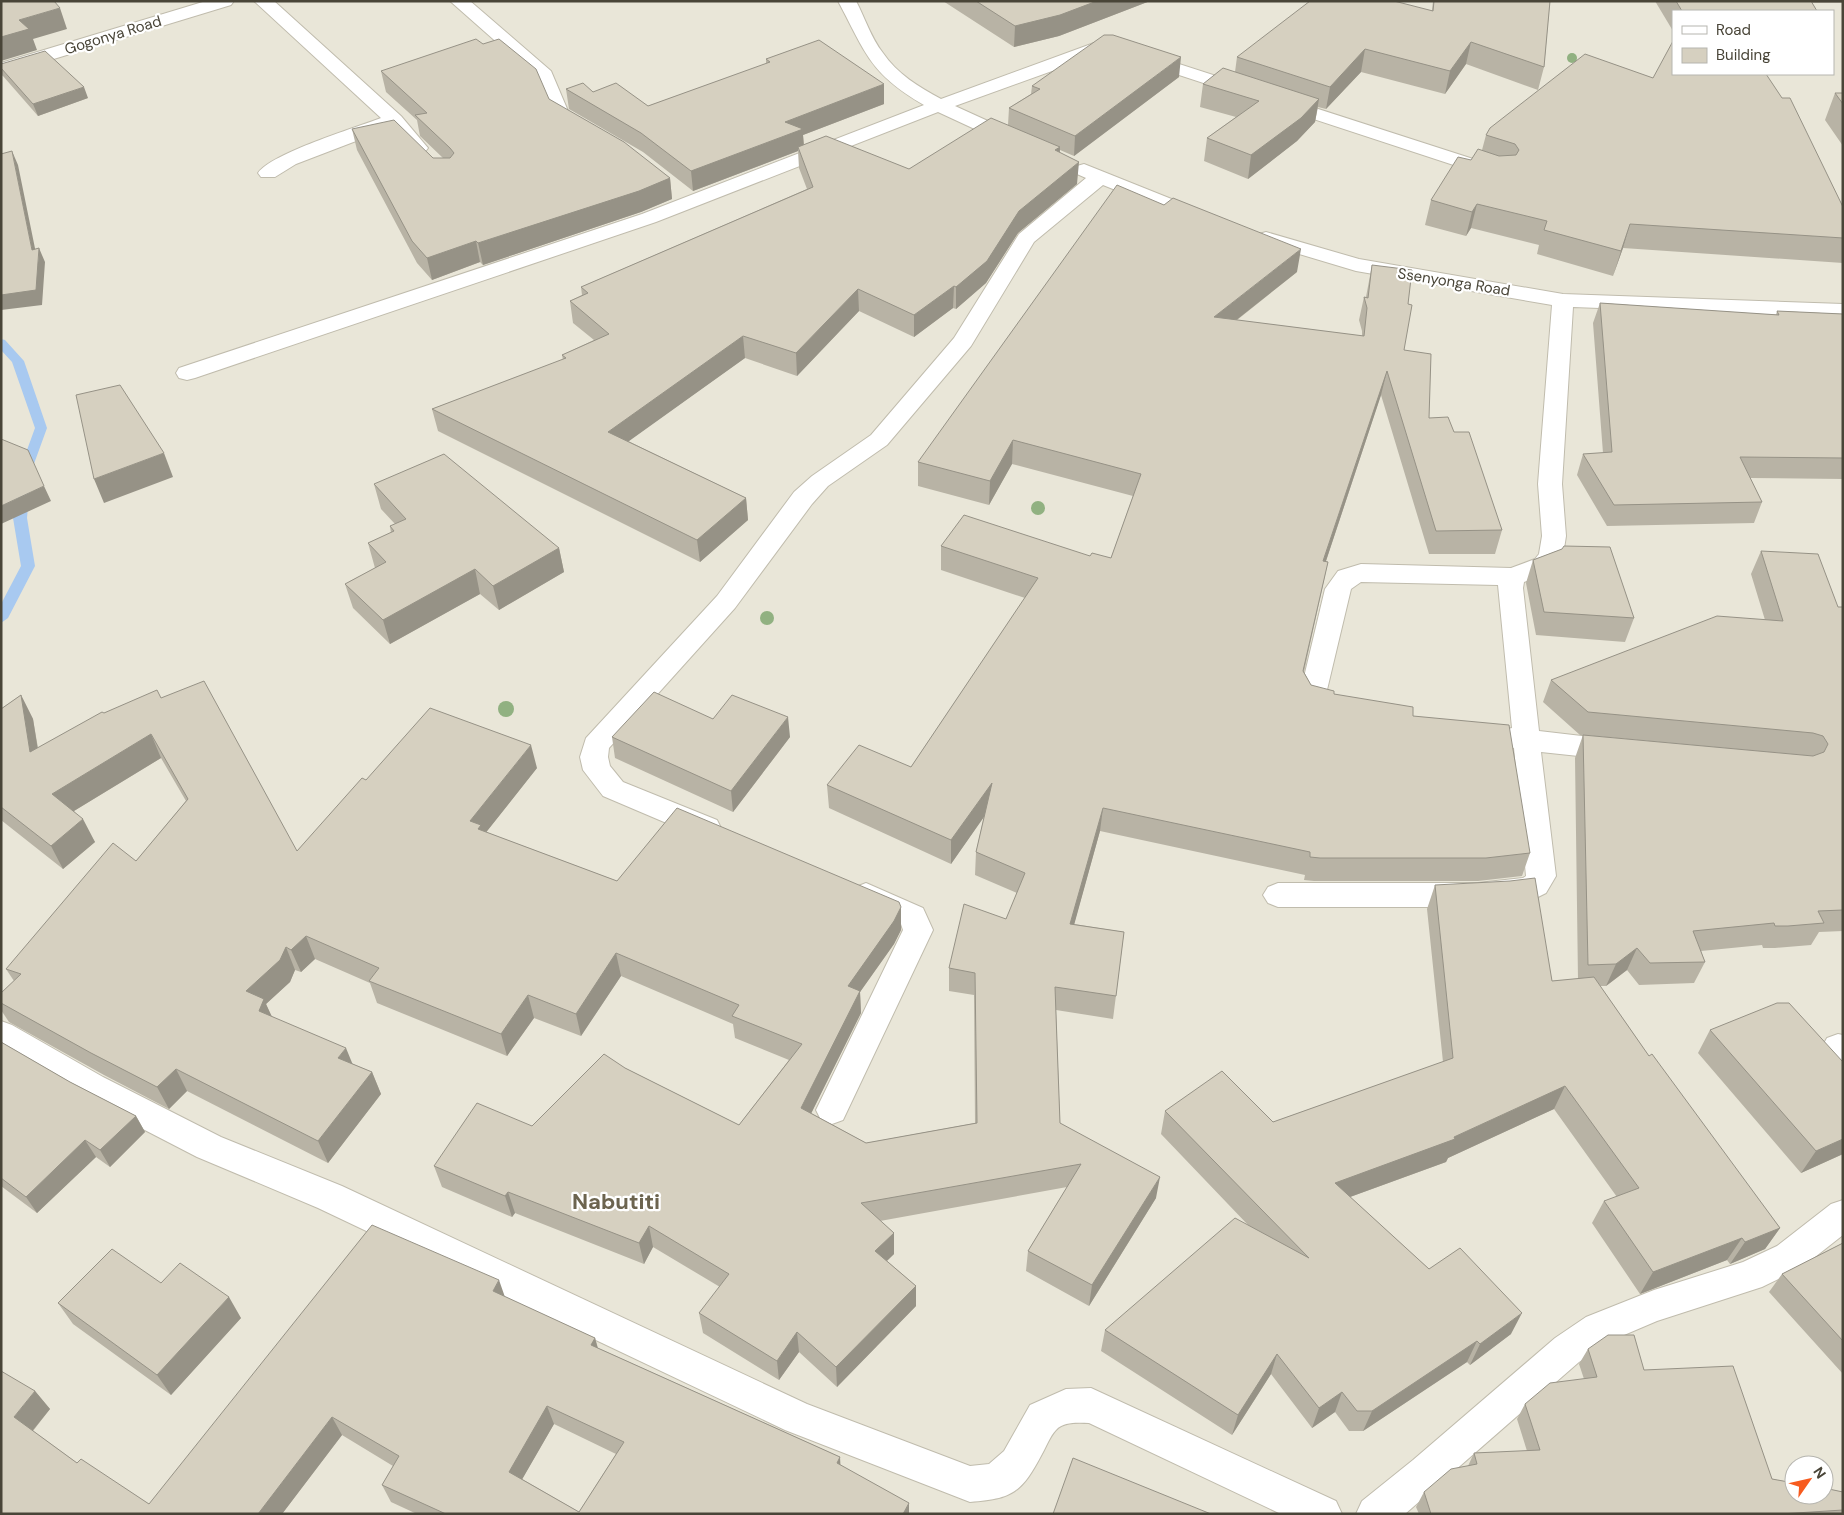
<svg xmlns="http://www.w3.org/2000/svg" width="1844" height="1515" viewBox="0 0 1844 1515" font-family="'DM Sans',sans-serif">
<rect width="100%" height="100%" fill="#f5f3ea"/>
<path fill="#e9e6d8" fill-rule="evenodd" d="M1,1h1842v1513h-1842zM1673,11h160v63h-160zM1794,1465h30v30h-30z"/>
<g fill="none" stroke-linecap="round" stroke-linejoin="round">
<path fill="#a8c9f0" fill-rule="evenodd" d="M1,339l4,1 19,21 23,67 -16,44 -4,46 8,48 -27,52 -7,5v-19l20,-38 -8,-48 6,-46 16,-44 -23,-66 -11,-12z"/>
<g stroke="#c0bcad" stroke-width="2">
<path id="minor" d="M206,1h28l-3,4 -230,70v-12z
M254,1h20l127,115 27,32 -3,4h-14l-21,-24 -94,36 -21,13h-14l-3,-4c14,-20 97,-45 123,-55z
M450,1h20l81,70 17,40 22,15 -3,4h-14l-20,-12 -17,-41z
M838,1h18c9,17 15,37 27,52 14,21 36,34 58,46l153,-56h20l384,124 3,4 -3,4h-14l-372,-122h-10l-147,53 66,30 3,4 -3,4h-14l-69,-32 -282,110 -461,156 -8,2 -8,-2 -3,-5 3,-5 463,-154 282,-109c-55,-32 -58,-52 -86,-104z
M1084,164l125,50 3,4 -3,4 -7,2 -7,-2 -92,-37 -69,57 -63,104 -84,99 -59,41 -16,18 -77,104 -126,140 -1,9 2,9 13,16 94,38 4,8 -4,8 -10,3 -10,-3 -94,-40 -20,-26 -3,-13 6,-19 131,-142 77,-104 18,-16 59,-41 83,-97 65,-104 67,-56 -9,-4 -3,-4 3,-4z
M1266,232l93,27 204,35 280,10v13l-270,-10 -11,177 4,52 -3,19 -10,16 -29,11 -1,6 16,143 77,9 10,3 4,7 -4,7 -10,3 -75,-8 15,124 -10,17 -8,4 -60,10h-200l-10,-4 -5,-8 5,-8 10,-4h200l45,-5 3,-2 -12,-128 -14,-3 -4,-7 4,-7 12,-3 -14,-143 -137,-3 -10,7 -25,105 21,5 4,7 -4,7c-13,4 -26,0 -39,-4l-8,-15 25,-105 13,-18 23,-7 150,4 24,-9 4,-5 3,-18 -4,-52 14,-179 -196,-34 -97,-29 -3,-4 3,-4z
M866,883l57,25 10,22 -90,190 -11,4 -11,-4 -5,-10 87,-180 -2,-6 -45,-21 -5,-8 5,-8z
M1,1021l11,4 91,52 118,60 121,49 465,218 163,62 19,-2 15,-13 26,-46 36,-16 25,-1 245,113 6,13h-61l-192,-91c-10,0 -25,-2 -33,7 -6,6 -10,17 -14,24 -20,38 -29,45 -72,48l-185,-72 -467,-222 -121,-51 -116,-60 -80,-47z
M1838,1034l5,1v33l-11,-4 -10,-17 5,-9z
M1843,1200v35l-42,33 -39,19 -105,34 -47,20 -31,21 -174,152h-49l6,-13 51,-41 142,-122 31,-21 68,-27 89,-28 34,-16 54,-42z"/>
</g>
<use href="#minor" fill="#fff" fill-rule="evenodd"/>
</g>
<g fill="#91b181">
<circle cx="1572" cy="58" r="5"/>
<circle cx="1038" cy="508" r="7"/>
<circle cx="767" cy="618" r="7"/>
<circle cx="506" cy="709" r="8"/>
</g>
<path fill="#b8b3a5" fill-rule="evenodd" d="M943,1h207l-91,35 -45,11z
M1433,1h117l-6,66 -6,23 -72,-26 -21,30 -84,-22 -35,37 -8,-2 -3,15 -18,19 -49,38 -44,-18 3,-23 29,-21 -36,-10 3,-23 32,-12 2,-15 195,-47z
M1655,1h188v2h-31l5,8h-144v20z
M766,59l118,45 -81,31 1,10 105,24 99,-44 1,-17 22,-14 1,-8 147,-9 -105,79 -14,-6v2l17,32 -59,49 -32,50 -30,26 -3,-1 -39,29 -55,-26 -62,65 -52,-18 -117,83 118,57 2,22 -48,42 -262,-131 -6,-22 131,-49 -1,-5 32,-15 -21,-17 -3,-22 12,-6 -1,-8 226,-98 -8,-21 -1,-17 -105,40 -50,-39 -74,-43 -3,-20 27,3 55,14 118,-42z
M1,64l87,34 -50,18 -35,-40 -2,-3z
M381,71l168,28 121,79 2,21 -31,13 -158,53 -3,-3 -48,18 -15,-17 -60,-113 -5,-21 81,29h10l-23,-22 -3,-16 -31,-28z
M1835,93h8v53l-18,-26z
M1486,135l357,72v56l-220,-15 -10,28 -76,-22 2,-9 -68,-17 -5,8 -41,-11 6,-25 51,-50z
M1372,265l57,153 25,14 48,98 -7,24h-66l-48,-159 -55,166 2,1 -24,110 7,13 23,9 79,22 117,137 -8,23 -44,5h-164l-10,-1 1,-5 -205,-44 -26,93 50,8 -11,87 -57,-9 4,113 96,75 -67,108 -63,-35 2,-20 39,-64 -187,34 14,12v21l-7,7 29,25v20l-79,81 -38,-35 -20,28 -76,-47 -4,-20 21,-26 -67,-40 -9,17 -129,-51 -3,4 -70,-30 -8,-21 98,-40 93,-58 114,57 50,-65 -54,-22 -2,-14 -112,-48 -40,60 -47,-18 -27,38 -130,-53 -7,-20 -55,-24 -14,13 -6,-2 -5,12 -24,22 5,12 82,48 19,8 9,22 -53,69 -141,-72 -18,18 -65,-34 -95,-53 -8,-12v-17l13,-12 -8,-12 130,-108 50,-60 -25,-43 -87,53 21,31 -32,27 -62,-49v-111l20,-14 12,24 5,29 66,-35 57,-15 136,153 69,-71 171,-12 -51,64 131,49 284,26v23l-7,14 -34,48 1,21 -50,100 55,30 109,-20 -1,-128 -25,-4v-23l57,-49 11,-26 -42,-18 1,-23 8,-36 -33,48 -122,-56 -2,-23 84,-18 114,-169 -84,-28v-24l149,10 21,2 22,-62 -121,-32 -23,41 -71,-19v-24l379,-190 -60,48 125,16v-5l-3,-11 5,-23h2z
M1600,303l176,12 1,-4 66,3v165l-93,-1 12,24 -8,21 -147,3 -30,-51 6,-21 20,-1 -10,-130z
M374,484l185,64 5,24 -65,38 -19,-16 -90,50 -37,-36 -8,-24 30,-16 -7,-25 23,-10 -1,-7 5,-2 -14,-15z
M1562,549l72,69 -9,24 -89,-7 -10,-52 7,-23z
M1761,551l77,56h5v324l-24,1 -8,13 -36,3h-12l-1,-3 -61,6 4,11 -11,21 -55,2 -12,-15 -21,16h-6l49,70 131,172 -15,21 -35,15 -3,-4 -87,34 -48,-71 12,-22 13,-4 -63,-88 -106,49 -2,4 -96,35 79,72 82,65 -41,31 -3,-3 -104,69h-14l-14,-19 -23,16 -41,-54 -39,61 -131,-84 4,-21 144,-104 -88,-92 4,-23 108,11 170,-60 -16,-153 8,-24 117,96 26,-2 -3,-221 8,-23 219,20 -222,-20 -37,-33 8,-22 214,-60 -14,-46z
M713,719l77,18 -57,75 -118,-54 -3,-21z
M1710,1030l133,32v92l-42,19 -103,-120z
M1,1042l69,40 66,34 9,16 -35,35 -14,-10 -59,56 -36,-27z
M1843,1243v131l-74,-82 13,-18z
M161,1283l80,35 -70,77 -98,-71 -15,-21z
M505,1297l90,41 3,10 242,109v8l69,49h-492l-26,-12 -9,-17 11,-19 -51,-31 -60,79h-281l34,-123 15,18 -17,22 44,32 72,41zM554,1424l62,30 -37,58 -57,-33z
M1588,1349l56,21 128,109 71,13v22h-424l-3,-7 8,-15 44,-26 6,-13 53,-2 -10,-32 8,-15 59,-25 -5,-15z"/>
<path fill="#969286" d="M1097,1h53l-91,35 -45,11 1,-21z
M60,8l7,21 -34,10 4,11 -36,11v-24l18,-17z
M1471,42l-5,22 -21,30 5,-23z
M1365,49l-4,23 -35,37 4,-22z
M1181,57l-2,20 -105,79 1,-20z
M884,84v20l-81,31 1,13 -6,-1v4l-105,40 -2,-20 94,-49z
M84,87l4,11 -50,18 -5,-12z
M1319,99l-4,23 -18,19 -49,38 3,-24z
M1060,147l-1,21 -4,-18z
M12,151l6,14 20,98 1,-15 6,14 -3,43 -41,5v-15l31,-45z
M1079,162l-2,22 -59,49 -32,50 -30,26v-22l63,-76z
M670,178l2,21 -31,13 -158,53 -5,-22z
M1477,204l-6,24 -5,8 6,-24z
M1630,224l-7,24 -10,28 8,-25z
M476,241l4,21 -48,18 -5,-22z
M1301,249l-4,23 -86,68 3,-23z
M954,286l-1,22 -39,29v-22z
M858,289l1,22 -62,65 -1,-23z
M743,336l2,22 -134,96 -3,-22z
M1387,371l-6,24 -63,190 5,-24z
M1013,440l-1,24 -23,41 1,-24z
M164,453l9,24 -69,26 -10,-24z
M44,486l7,15 -50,23v-18z
M746,498l2,22 -48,42 -3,-22z
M559,548l5,24 -65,38 -6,-24z
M475,569l5,25 -90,50 -7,-24z
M21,695l12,24 9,57 -12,-24z
M788,717l2,20 -57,75 -2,-21z
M151,734l10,24 -97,59 -12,-23z
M531,745l6,23 -53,67 -14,-14z
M992,783l-1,24 -40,57v-24z
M1103,808l-3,23 -32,116 2,-23z
M83,819l12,23 -32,27 -12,-23z
M901,907v23l-7,14 -34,48 1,21 -58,117 -2,-22 47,-122z
M306,936l9,23 -14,13 -10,-22z
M286,947l9,23 -5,12 -24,22 8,17 -15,-10 -13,-20z
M1637,948l-10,22 -21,16 10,-22z
M616,953l5,23 -40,60 -5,-22z
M528,995l6,23 -27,38 -6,-22z
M346,1048l9,22 -17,-12z
M176,1069l11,22 -18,18 -12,-22z
M372,1072l9,22 -53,69 -10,-22z
M1565,1086l-11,23 -106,49 -2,4 -118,43 7,-22 119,-46z
M136,1116l9,16 -35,35 -10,-17z
M1843,1139v15l-42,19 15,-22z
M85,1140l11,17 -59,56 -11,-16z
M1160,1177l-4,21 -67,108 3,-21z
M508,1192l7,21 -3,4 -7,-21z
M649,1226l4,21 -9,17 -5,-21z
M1780,1228l-15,21 -35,15 15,-22z
M894,1233v21l-18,17 -1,-20z
M1742,1238l-15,22 -87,34 13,-22z
M499,1280l7,20 -13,-9z
M916,1286v20l-79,81 -1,-20z
M229,1297l12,21 -70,77 -14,-20z
M1522,1313l-11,21 -41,31 10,-21z
M797,1332l2,20 -20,28 -2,-19z
M595,1338l5,19 -9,-12z
M1477,1341l-10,21 -104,69 9,-20z
M1277,1354l-6,20 -39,61 6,-20z
M35,1391l15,18 -21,26 -15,-18z
M1342,1392l-7,20 -23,16 7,-20z
M547,1406l7,18 -38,66 -7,-18z
M332,1417l10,18 -60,79h-24z
M840,1457l1,18 -4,-12z
M909,1503v11h-6z"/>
<path fill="#d6d0c0" stroke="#969286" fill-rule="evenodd" d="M1,1h53l6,7 -41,12 10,9 -28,8z
M976,1h121l-37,14 -45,11z
M1310,1h84l39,10 1,-10h116l-6,66 -73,-25 -21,29 -85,-22 -35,38 -93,-30z
M1676,1h135l6,10h-135z
M1104,35h9l68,22 -106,79 -66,-28 31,-19 -8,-3z
M476,39l7,5 16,-5 37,30 13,30 75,43 46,36 -31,13 -161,52 -2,-2 -49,17 -15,-17 -60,-112 42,-9 39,38h17l4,-5 -4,-5 -35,-33 12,-2 -46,-42z
M819,40l65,44 -99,38 18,7 -112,42 -50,-38 -75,-44 17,-6 10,9 23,-9 32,23 122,-44 -4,-3z
M1673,41v33h93l16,24h8l53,109v31l-213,-14 -9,27 -77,-21 3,-9 -70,-17 -5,8 -41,-12 27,-43 13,3 7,-11 21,7 17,-1 3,-5 -4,-6 -29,-9 4,-7 95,-74 68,24z
M45,51l39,36 -51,17 -32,-36v-4z
M1223,68l96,31 -18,19 -50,37 -44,-17 52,-37 -56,-17z
M1835,93h8v11z
M991,118l69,29 -5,3 24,12 -60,49 -32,50 -31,26 -2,-1 -40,29 -56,-26 -62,64 -53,-17 -135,96 138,66 -49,42 -265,-131 134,-51 -4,-3 47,-21 -39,-33 18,-8 -7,-6 232,-100 -15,-40 28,-11 83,33z
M12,151l20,99 7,-2 -3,42 -35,5v-141z
M1117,185l47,20 9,-7 128,51 -87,68 150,19 3,-28 -3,-11 4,1 4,-33 40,5 -4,34 4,1 -8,45 27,4 -2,64 19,-1 6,15h15l33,98 -66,1 -49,-160 -64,190 5,1 -25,109 8,14 23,6v3l79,13v9l96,9 21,128 -44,5h-166l-10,-1v-5l-207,-44 -33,116 54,8 -8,64 -61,-9 5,136 100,54 -68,108 -64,-34 53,-87 -220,39 33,30 -19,18 41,35 -80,81 -39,-35 -20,29 -78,-48 30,-39 -80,-48 -10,17 -131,-51 -3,4 -71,-30 43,-63 55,23 72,-72 21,14 114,57 63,-81 -70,-28 7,-11 -123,-52 -40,61 -48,-19 -27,39 -132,-53 10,-13 -73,-32 -15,14 -5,-3 -6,13 -34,31 18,8 -5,12 87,37 -8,10 34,14 -54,69 -142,-72 -19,18 -66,-34 -90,-50v-10l20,-19 -15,-5 107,-126 23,18 52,-62 -37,-65 -99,60 31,25 -32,27 -50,-39v-98l20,-14 9,57 72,-40 2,1 53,-23 4,8 43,-17 93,170 65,-73 4,2 64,-72 101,37 -61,76 11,4 -3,4 139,52 60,-73 222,94 2,5 -7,14 -46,65 12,5 -59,117 65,35 111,-20 -2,-150 -26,-5 15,-64 42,15 19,-46 -49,-21 16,-69 -41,57 -124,-55 32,-40 52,22 127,-189 -97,-32 23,-31 126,41 2,-3 19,5 30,-84 -128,-34 -23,41 -72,-19z
M1600,303l179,12 -2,-4 66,3v144l-103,-1 22,45 -148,3 -31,-51 29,-2z
M120,385l44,68 -70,26 -18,-84z
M1,439l27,11 16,36 -43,20z
M444,454l115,94 -66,38 -18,-17 -92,51 -38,-36 41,-22 -18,-19 26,-12 -4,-5 16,-7 -32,-35z
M1564,546l46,1 24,71 -90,-6 -11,-52 29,-11z
M1761,551l57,3 20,53h5v303l-25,1 6,12 -36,3h-13l-1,-3 -81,8 12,31 -55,1 -13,-15 -21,16 -28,1 -5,-230 230,21 11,-4 4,-8 -5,-8 -10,-3 -225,-21 -37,-32 166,-64 66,5z
M654,692l59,27 19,-24 56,22 -57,74 -119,-54z
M1535,878l17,103 42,-4 55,79 3,-2 128,174 -35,14 -3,-4 -89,34 -49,-71 35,-13 -74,-102 -111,51 1,2 -120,44 94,86 31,-21 62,65 -42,31 -3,-3 -105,70h-15l-15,-19 -23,16 -42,-54 -39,61 -133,-85 130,-112 74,40 -144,-147 57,-40 51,51 180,-64 -18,-173 75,-4z
M1777,1003h12l54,59v77l-27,12 -106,-121z
M1,1042l69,40 66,34 -36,34 -15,-10 -59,57 -25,-19z
M372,1225l127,55 -6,11 102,47 -4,7 249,112 -3,6 72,40 -6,11h-457l-64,-29 17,-29 -67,-39 -74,97h-257v-143l34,20 -21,26 63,46 4,-4 68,45zM547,1406l77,36 -45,70 -70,-40z
M1843,1243v98l-61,-67z
M112,1249l49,34 19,-20 49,34 -72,78 -99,-72z
M1608,1335h26l10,35 89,-4 39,113 22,4v12h30v-7l19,4v18l-63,4h-349l-7,-22 27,-23 26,-5 -3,-11 66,-3 -15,-46 25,-21 47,-6 -9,-28z
M1073,1458l138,56h-158z"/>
<g text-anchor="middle" stroke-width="4.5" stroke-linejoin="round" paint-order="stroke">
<g font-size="15" fill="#494538" stroke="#fff">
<text transform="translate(113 35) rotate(-17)" y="5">Gogonya Road</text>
<text transform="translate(1454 282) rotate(9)" y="5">Ssenyonga Road</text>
</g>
<g font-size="22" font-weight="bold" fill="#6c644f" stroke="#fff">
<text x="616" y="1209">Nabutiti</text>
</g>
</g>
<rect width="1844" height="1515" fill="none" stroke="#494538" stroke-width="5"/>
<rect x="1672" y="10" width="162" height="65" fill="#ffffff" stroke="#b6b5af"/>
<rect x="1682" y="26" width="25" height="8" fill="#ffffff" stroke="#b6b5af"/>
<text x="1716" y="35" font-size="15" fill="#494538">Road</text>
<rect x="1682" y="48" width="25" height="15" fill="#d6d0c0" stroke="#b6b5af"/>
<text x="1716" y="60" font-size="15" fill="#494538">Building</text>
<g transform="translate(1809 1480) rotate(56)"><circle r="24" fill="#ffffff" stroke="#b6b5af"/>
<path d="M0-4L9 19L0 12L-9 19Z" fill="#f75b1f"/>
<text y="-8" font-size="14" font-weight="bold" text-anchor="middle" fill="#494538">N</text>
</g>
</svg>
